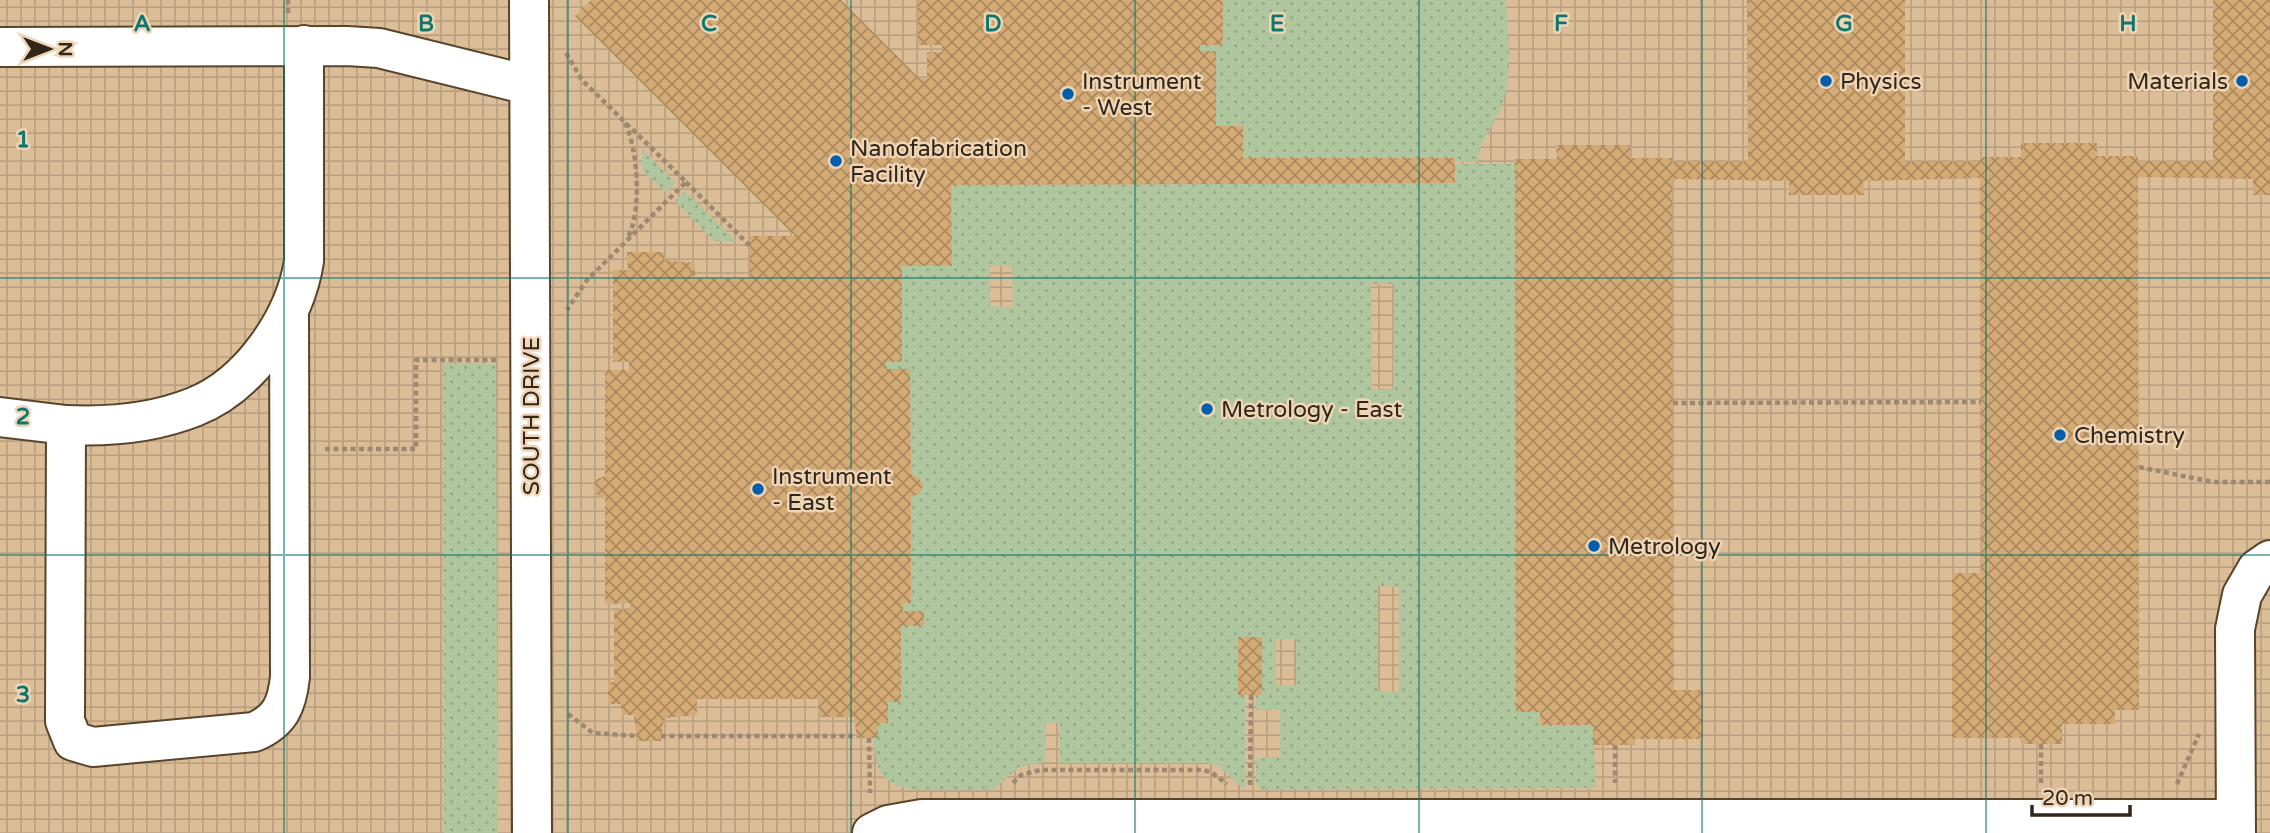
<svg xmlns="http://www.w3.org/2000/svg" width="2270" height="833" viewBox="0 0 2270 833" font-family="'Varela Round',sans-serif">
<defs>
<pattern id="industrial-grid" width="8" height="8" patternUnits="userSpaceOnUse" patternTransform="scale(1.75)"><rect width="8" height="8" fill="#dbbd97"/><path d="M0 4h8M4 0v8" fill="none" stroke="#bca282"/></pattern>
<pattern id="grass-dots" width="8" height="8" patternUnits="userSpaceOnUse" patternTransform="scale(1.75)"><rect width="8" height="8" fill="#afc69e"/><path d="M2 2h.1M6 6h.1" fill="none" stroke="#97aa88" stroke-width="1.8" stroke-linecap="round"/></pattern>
<pattern id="building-cross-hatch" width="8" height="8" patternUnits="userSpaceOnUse" patternTransform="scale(1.75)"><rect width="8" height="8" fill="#d4aa75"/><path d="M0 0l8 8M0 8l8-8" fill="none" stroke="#ac8a5f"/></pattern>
</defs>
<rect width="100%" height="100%" fill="#e2c8a8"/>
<path fill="url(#industrial-grid)" d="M0,0h2270v833h-2270z"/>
<path fill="url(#grass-dots)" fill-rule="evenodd" d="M1223,0h283c1,31 7,67 -2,98 -6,23 -23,40 -27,64h-22l-1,-4h-211l-1,-32h-26l-16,-75v-6l23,-1z
M642,149l34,33 -10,11 -24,-23z
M1455,164h60l1,547 24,1 1,13h52l3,63 -336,1 -4,-7v-24l24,-1v-47h-24v-15l6,-1v-57l-24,1v56l7,1v95l-25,-23 -11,-4h-149v-40h-14l-1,39 -26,5 -25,22c-18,1 -37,1 -55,1 -43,0 -65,-4 -65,-52l4,-1v-14l10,-21 13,-1v-75l23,-1v-14h-21v-8l8,-1v-105l8,-3 4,-8 -4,-8 -8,-4 -1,-105h-24v-7h16v-96l50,-1 -1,-80 503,-2zM990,266h22l1,41 -23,-1zM1371,284h23l-1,105h-21zM1378,586l21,1v104h-21zM1276,639h20v46h-20z
M685,191l51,50h-22l-39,-40z
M443,363l53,1 2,469h-54z"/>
<path fill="url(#building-cross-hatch)" d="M591,0h250l79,79h7v-27h15v-7h-24v-45h305v45h-23v6h16v75h27v32h212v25l-504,2 1,81h-50v96h-16v7h24l1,105 8,4 4,8 -4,8 -8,3v106h-8v8h21v15h-23v76h-13v21h-10v15h-21l-3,-21h-35v-18h-122v16l-33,3 -3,23h-24l-3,-26h-12l-1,-11h-13v-22h6v-72h16v-7l-25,1v-106l-8,-3 -4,-8 4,-8 8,-3v-106h24v-8h-16v-92h15l-1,-18h37v8l31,3v15h55v-42h45l-220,-220z
M1747,0h158v162h75v-5h41v-14h76v13h41v5h75v-161h57v195h-17v-16l-115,-2 1,533h-24v14h-53v20h-41v-6h-69v-165h29l-1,-395 -117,3 1,14h-75v-14l-117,-2 2,511h29v49h-68v6h-42v-20h-53v-13h-24l-1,-553h42l-1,-14h74v13h42v4h76z
M1238,637h24v58h-24z"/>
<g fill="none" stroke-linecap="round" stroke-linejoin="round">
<g stroke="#5a4429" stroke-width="42">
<path id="minor" d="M529,0l3,833
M0,47l347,-1 32,2 150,37
M0,417l66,8 -1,296 8,20 20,6 161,-15c26,-11 33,-27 36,-55l-1,-364
M66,425c42,2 88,-2 128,-18 56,-22 101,-88 110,-146v-216
M872,833l16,-8 34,-6h1314
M2236,833l-1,-204 7,-34 15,-26 13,-9"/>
</g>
<path stroke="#9d8971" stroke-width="4.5" stroke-dasharray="5 3.5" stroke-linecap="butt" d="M288,13v-13
M566,53l16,27 104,102 -99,98 -20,30
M625,123c13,26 17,88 3,114
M686,182l64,64
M1673,403l308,-1
M325,449h91v-89h81
M2139,467l74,15h57
M568,714l25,19 44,3
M661,736h196
M869,738l1,55
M2041,744v41
M1615,745v38
M1013,783l8,-8 19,-5h162l9,2 16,12
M2177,784l22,-50
M1250,785l1,-90"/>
<use href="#minor" stroke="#fff" stroke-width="38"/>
</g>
<path fill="none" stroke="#0f766e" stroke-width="2" stroke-opacity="0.55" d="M284,0v833M568,0v833M851,0v833M1135,0v833M1419,0v833M1702,0v833M1986,0v833M0,278h2270M0,555h2270"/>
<g fill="#025eab" stroke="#efd5b5" stroke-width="2.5">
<circle cx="1826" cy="81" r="7"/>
<circle cx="2242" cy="81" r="7"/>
<circle cx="1068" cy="94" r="7"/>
<circle cx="836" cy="161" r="7"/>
<circle cx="1207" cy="409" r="7"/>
<circle cx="2060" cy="435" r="7"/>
<circle cx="758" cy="489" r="7"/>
<circle cx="1594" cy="546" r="7"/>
</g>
<g text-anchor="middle" stroke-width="5" stroke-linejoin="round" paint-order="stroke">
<g font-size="23" fill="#30261a" stroke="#efd5b5" text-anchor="start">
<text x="1082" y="89">Instrument<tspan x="1082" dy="26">- West</tspan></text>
<text x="1840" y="89">Physics</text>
<text x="2228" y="89" text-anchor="end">Materials</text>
<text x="850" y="156">Nanofabrication<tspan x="850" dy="26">Facility</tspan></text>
<text x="1221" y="417">Metrology - East</text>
<text x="2074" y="443">Chemistry</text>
<text x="772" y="484">Instrument<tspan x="772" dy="26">- East</tspan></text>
<text x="1608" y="554">Metrology</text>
</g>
<g font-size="23" fill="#30261a" stroke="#efd5b5">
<text transform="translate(531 416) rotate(-90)" y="8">SOUTH DRIVE</text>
</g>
</g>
<g font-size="23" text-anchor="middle" font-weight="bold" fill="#0f766e" stroke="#efd5b5" stroke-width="5" stroke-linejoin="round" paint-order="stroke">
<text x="142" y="31">A</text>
<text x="426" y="31">B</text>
<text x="709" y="31">C</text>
<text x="993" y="31">D</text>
<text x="1277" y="31">E</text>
<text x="1561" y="31">F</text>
<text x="1844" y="31">G</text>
<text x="2128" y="31">H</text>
<text x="23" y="147">1</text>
<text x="23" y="424">2</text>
<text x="23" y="702">3</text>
</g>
<g transform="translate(49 49) rotate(90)" stroke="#efd5b5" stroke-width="5" paint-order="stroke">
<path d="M0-5L12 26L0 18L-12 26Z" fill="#30261a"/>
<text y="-10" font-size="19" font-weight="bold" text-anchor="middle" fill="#30261a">N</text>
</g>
<path d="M2032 805v10h98v-10" fill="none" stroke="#30261a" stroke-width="3.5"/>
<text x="2042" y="805" font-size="21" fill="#30261a" stroke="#efd5b5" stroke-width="5" paint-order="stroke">20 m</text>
</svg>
